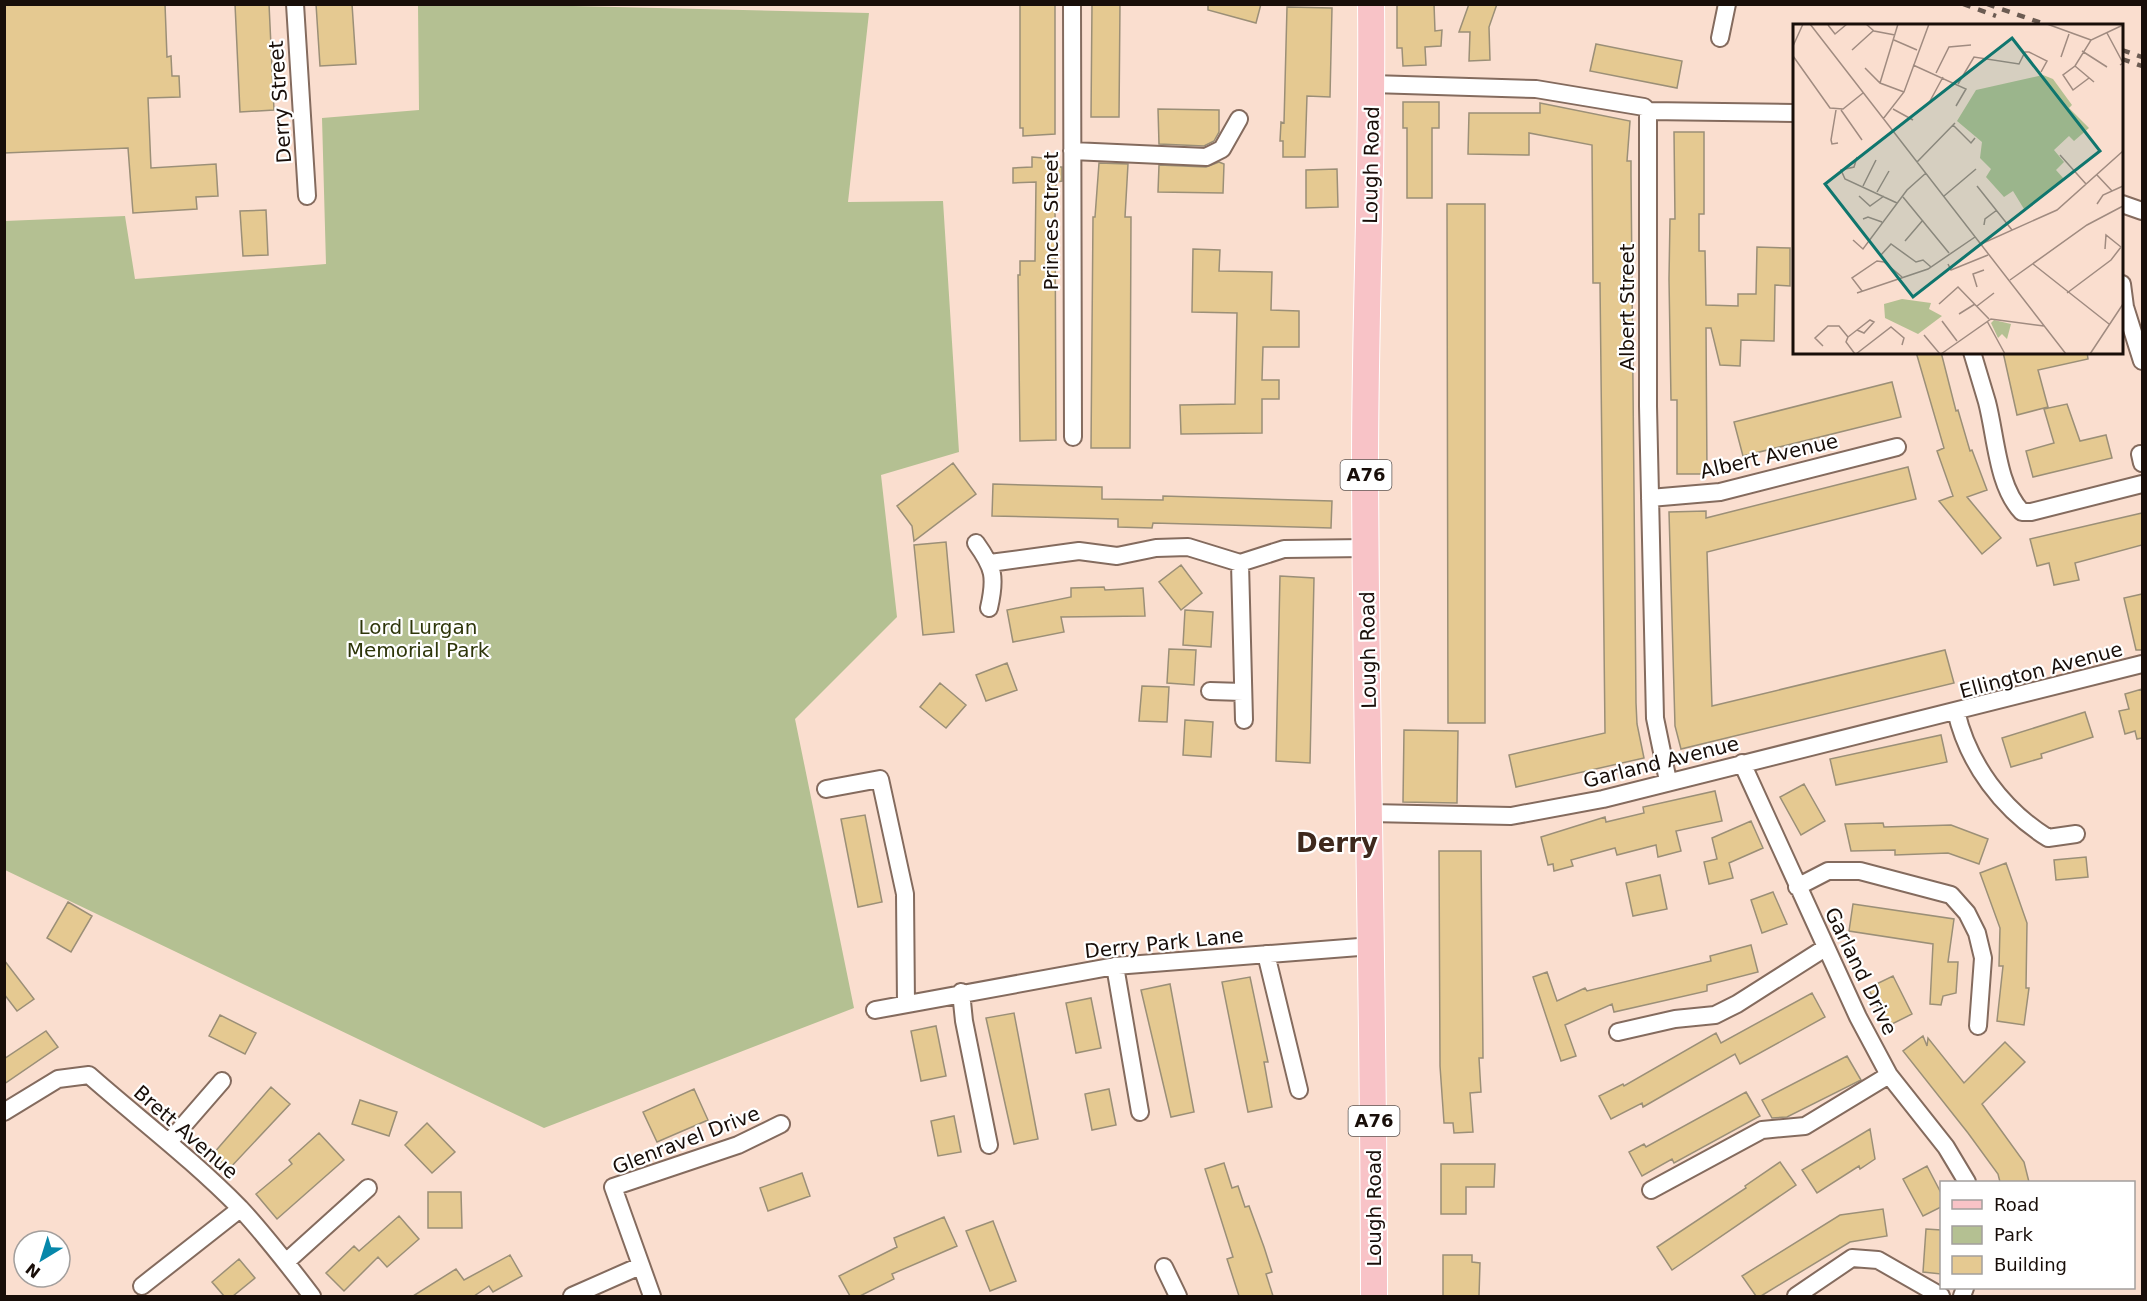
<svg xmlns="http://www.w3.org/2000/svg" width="2147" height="1301" viewBox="0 0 2147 1301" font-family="'DejaVu Sans',sans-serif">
<rect width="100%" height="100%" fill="#fadecf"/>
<path fill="#b4c092" d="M418,5h112l339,8 -21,189 95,-1 16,251 -78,23 16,142 -102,102 59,289 -310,120 -539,-258v-649l120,-5 10,63 191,-15 -4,-146 97,-8z"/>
<path fill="#e5c991" stroke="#9b8f77" stroke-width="1.5" d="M4,4h161l2,53 4,-1 1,20h7l1,21 -32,1 3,70 65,-4 2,32 -22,1 1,12 -64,4 -5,-65 -124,5z
M235,4h34l5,106 -34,2z
M316,4h36l4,60 -36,2z
M1020,4h35v130l-32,2v-8h-3z
M1092,4h28l-1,113h-28z
M1208,4h53l-5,19 -48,-13z
M1397,4h37l1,27 7,-1 -1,16 -16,1 1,18 -23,1 -1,-18h-5z
M1469,4h28l-8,23 1,33 -21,1 1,-29h-11z
M1287,7l45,1 -2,89 -23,-1 -2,61h-22v-16h-3l1,-19 3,1z
M1596,44l86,17 -5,27 -87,-17z
M1403,102h36v26h-7v70h-25v-70h-4z
M1540,103l90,18 -3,40h4v14l5,528 1,21 7,34 -128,29 -7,-32 96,-22 -5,-450h-7l-1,-138 -63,-12v22l-61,-1 1,-41h71z
M1158,109l61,1v22l-5,9 -10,5 -45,-2z
M1674,132h30v82h-5v37h6l1,54 32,1v-12h18l1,-47 33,1v38l-15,-1 -1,56 -33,-1 -1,26 -20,-1 -9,-37h-5l1,146h-30v-74h-6l-2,-121 1,-60h5z
M1032,157l23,2v8h7v14l-6,1 -1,22 1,236 -36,1 -2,-166h2v-14h15l1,-79 -23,1v-15l19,-1z
M1219,162l5,2 -1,29 -65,-1 1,-27 47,2z
M1099,163l29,1 -3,53h6l-1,231h-39l2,-231h2z
M1337,169l1,38 -32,1v-38z
M1447,204h38v519h-37z
M266,210l2,45 -25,1 -3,-45z
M1193,249l27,1 -1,21 53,1 -1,38 28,1v36h-36l-1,33h17v19h-17v34l-81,1 -1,-29 55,-1 2,-91 -45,-1z
M1916,352h25l15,59 2,-1 12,41 2,-1 15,40 -20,7 34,41 -19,16 -43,-53 14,-5 -16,-45 7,-3z
M2003,352h84l1,7 -50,11 10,37 -31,8z
M1892,382l9,35 -158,39 -9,-34z
M2067,404l13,37 26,-6 6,23 -79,19 -7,-26 28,-8 -10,-34z
M953,463l23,31 -62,47 -2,-15 -15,-20z
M1908,467l8,32 -209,53 5,154 233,-56 9,33 -273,66 -6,-23 -6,-214 37,-1v7z
M993,484l109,3v12l61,1v-4l169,5 -1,27 -178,-5 -1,5 -34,-1v-8l-126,-3z
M2142,513v32l-67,18 4,17 -25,5 -5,-22 -12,3 -7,-27z
M946,542l8,90 -31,3 -9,-90z
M1181,565l21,28 -21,17 -22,-28z
M1280,576l34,2 -4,185 -34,-2z
M1104,587l1,3 38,-2 2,28 -84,1 3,15 -51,10 -6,-32 64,-13v-9z
M2142,594v56h-6l-12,-52z
M1185,610l28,2 -2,35 -28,-2z
M1169,649l27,1 -2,35 -27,-2z
M1007,663l10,27 -31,11 -10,-26z
M940,683l26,22 -20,23 -26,-21z
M1142,686l27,1 -2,35 -28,-1z
M2142,689v49l-5,1 -2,-8 -10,3 -6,-23 10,-2 -4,-15z
M2085,712l8,25 -52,17 1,4 -31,9 -9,-29z
M1185,720l28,2 -2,35 -28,-2z
M1404,730l54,1 -1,72 -54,-1z
M1941,735l6,27 -111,23 -6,-26z
M1804,784l21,37 -24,14 -21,-38z
M1715,791l7,30 -46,10 5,20 -23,6 -2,-12 -39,10 -2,-7 -44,12 2,6 -19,5 -1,-7 -5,1 -7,-28 64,-20 1,5 38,-9 -1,-6z
M865,815l17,87 -24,5 -17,-88z
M1751,821l12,27 -34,15 4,15 -24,6 -5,-22 13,-3 -5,-21z
M1883,823l1,4 67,-2 37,14 -9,25 -31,-11 -53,2v-5l-44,1 -6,-27z
M1439,851h42l2,207h-4l2,34 -11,1 3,39 -19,1 -1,-10h-9l-4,-57z
M2086,857l2,20 -32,3 -2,-20z
M2006,863l21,60 -1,65h3l-5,37 -27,-4 6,-55h-4l1,-38 -20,-55z
M1660,875l7,34 -34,7 -7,-33z
M1773,892l14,32 -25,9 -11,-33z
M68,902l24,14 -21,36 -24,-14z
M1853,904l101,15 -6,43h10l-2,31 -13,3 -2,9 -11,-1 3,-60 -84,-13z
M1751,945l7,27 -51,13v6l-93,21 -2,-8 -47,21 11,31 -15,5 -28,-84 14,-5 10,29 28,-13 2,3 124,-30 -1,-5z
M4,960l30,39 -17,12 -13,-17z
M1893,976l19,38 -24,12 -20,-38z
M1250,977l18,85h-4l8,45 -24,5 -26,-130z
M1170,984l24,128 -23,5 -30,-127z
M1812,993l13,24 -85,47 -5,-10 -92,53 -1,-4 -31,16 -12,-23 24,-12 1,2 92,-53 5,10z
M1091,998l10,50 -25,5 -10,-50z
M1014,1013l24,126 -24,5 -28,-126z
M220,1015l36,18 -11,21 -36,-18z
M936,1026l10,50 -25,5 -10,-50z
M46,1031l12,16 -54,37v-25z
M1923,1036l4,10 1,-8 36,45 41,-41 20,20 -43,42 42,58 5,20h-29l-2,-8 -30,-41 -65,-82z
M1847,1056l14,24 -74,37 -15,1 -10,-18z
M271,1087l19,17 -61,65 -16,-15z
M694,1089l14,31 -51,22 -14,-30z
M1109,1089l7,36 -24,5 -7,-36z
M1746,1092l14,24 -86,47 -2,-4 -30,17 -13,-24 15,-8 2,3z
M360,1100l37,12 -8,24 -37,-12z
M954,1116l7,36 -23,4 -7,-35z
M427,1123l28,29 -23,21 -27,-28z
M1870,1129l5,30 -15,10 -1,-3 -42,27 -15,-23z
M319,1133l25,27 -67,59 -21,-25 36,-30 -3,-4z
M1780,1162l16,23 -124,85 -15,-23 89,-59 -1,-2z
M1224,1163l8,25 6,-2 7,21 4,-1 15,41 8,25 -6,2 7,22h-34l-12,-37 6,-2 -28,-88z
M1441,1164h54l-1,23h-28v27h-25z
M1927,1166l14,27v14l-18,9 -20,-37z
M802,1173l8,23 -42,15 -8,-23z
M428,1192h33l1,36h-34z
M1883,1209l4,27 -37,6 -89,54h-5l-14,-20 98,-61z
M399,1216l20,23 -32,28 -9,-10 -34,34 -18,-18 28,-27 5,5z
M944,1217l13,29 -65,28 2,5 -34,17h-10l-11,-20 58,-29 -3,-9z
M993,1221l23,60 -26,10 -24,-60z
M1926,1229l15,1v44l-18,-2z
M510,1255l12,21 -29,16 -4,-6 -15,10h-61l43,-27 8,11z
M1443,1255h29v7l8,1 -1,33h-36z
M239,1259l16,19 -22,18h-9l-12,-14z"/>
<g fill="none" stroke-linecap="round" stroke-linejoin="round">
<g stroke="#846b5e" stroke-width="20">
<path id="minor" d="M295,4l12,192
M1072,4l1,433
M1720,38l7,-34
M1372,84l164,5 108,18 4,4 146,2
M1648,111v295l7,312 13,63
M1072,151l134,6 16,-8 17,-30
M2122,204l20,7
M2122,284l3,23 17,54
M1972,352c5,17 10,33 15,50 9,34 10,84 35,110h9l111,-28
M2140,454l2,9
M1650,498l70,-6 177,-45
M976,543c18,25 20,34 13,65
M990,563l89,-12 38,5 39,-8 32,-1 52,16 44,-14 82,-1
M1240,563l4,157
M1210,691l33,1
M1956,711c12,53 47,99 92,127l28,-4
M1742,763l116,254 31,58 57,72 21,35
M826,789l54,-10 25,115 1,110
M1370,813l141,3 92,-17 539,-135
M1797,887l31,-16h32l91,24 16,18 10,20 6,25 -5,68
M1266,954l33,136
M1115,966l25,146
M961,992l3,29 25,124
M875,1010l240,-44 257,-20
M1618,1032l57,-13 40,-4 22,-11 88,-56
M4,1112l54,-33 31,-4c50,44 104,85 151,133 26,28 49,58 72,88
M169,1142l53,-61
M1651,1190l111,-60 43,-4 84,-51
M286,1262l82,-74
M1164,1267l14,29
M142,1286l98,-77
M572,1296l68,-30
M652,1296l-39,-109 125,-42 43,-21
M1796,1296l56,-38 26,2 63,36
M1962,1296l3,-8"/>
</g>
<g stroke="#fff" stroke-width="28">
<path id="primary" d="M1371,4c2,154 -6,308 -6,461 1,277 9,554 9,831"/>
</g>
<use href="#minor" stroke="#fff" stroke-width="16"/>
<use href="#primary" stroke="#f8c3c7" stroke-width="26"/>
<path stroke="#6b5b52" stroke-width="4.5" stroke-dasharray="8 8" stroke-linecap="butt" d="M1963,4l33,12
M1987,4l63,22
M2122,50l20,7
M2122,59l20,7"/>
</g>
<g text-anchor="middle" stroke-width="4.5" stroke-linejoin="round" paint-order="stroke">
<g fill="#fff" stroke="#5d5653" stroke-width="1.5">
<rect x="1340.5" y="460" width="51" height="30" rx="4.5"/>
<rect x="1348.5" y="1106" width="51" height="30" rx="4.5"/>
</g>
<g font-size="18" font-weight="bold" fill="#180e09">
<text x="1366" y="481">A76</text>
<text x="1374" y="1127">A76</text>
</g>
<g font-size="20" fill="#180e09" stroke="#fff">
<text transform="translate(280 102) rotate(-94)" y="7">Derry Street</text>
<text transform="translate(1371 165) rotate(-89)" y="7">Lough Road</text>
<text transform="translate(1051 221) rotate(-90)" y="7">Princes Street</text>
<text transform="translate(1627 307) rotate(-90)" y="7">Albert Street</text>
<text transform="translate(1769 456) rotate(-13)" y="7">Albert Avenue</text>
<text transform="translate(1368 650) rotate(-91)" y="7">Lough Road</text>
<text transform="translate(2041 670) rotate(-15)" y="7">Ellington Avenue</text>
<text transform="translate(1661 762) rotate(-14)" y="7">Garland Avenue</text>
<text transform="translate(1164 943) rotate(-6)" y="7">Derry Park Lane</text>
<text transform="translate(1861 971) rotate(64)" y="7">Garland Drive</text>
<text transform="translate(186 1132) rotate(41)" y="7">Brett Avenue</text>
<text transform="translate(686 1140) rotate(-21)" y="7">Glenravel Drive</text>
<text transform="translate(1374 1208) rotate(-90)" y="7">Lough Road</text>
</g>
<g font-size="20" fill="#2e360a" stroke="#fff">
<text x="418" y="634">Lord Lurgan<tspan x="418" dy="23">Memorial Park</tspan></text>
</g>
<g font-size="26" font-weight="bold" fill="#3e291d" stroke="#fff">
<text x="1337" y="852">Derry</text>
</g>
</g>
<g transform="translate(1793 24)">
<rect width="330" height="330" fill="#fadecf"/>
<path d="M250,51l10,4 19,26 -3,3 20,20 -15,13 -5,-5 -15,14 10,12 -8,8 8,9 -40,30 -11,-18 -9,6 -18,-20 5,-8 -11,-11 2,-16 -25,-21 19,-31zM109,275l29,4 -2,6 13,7 -24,18 -33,-16 -1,-14zM201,296l17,4 -4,15 -5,-5 -4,4 -7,-15z" fill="#b4c092"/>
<path fill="none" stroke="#a08b80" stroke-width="1.5" d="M17,0l256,330M73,0l8,7 21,4M254,0l44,16M35,1l7,9 12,-10M314,9l16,30 -3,2M101,16l23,10M0,22l10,-22M59,26l21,-19M289,27l25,16M0,32l37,52 13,1 20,-16M268,33l8,-23M120,41l53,24 -10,17M282,42l19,16M72,44l15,15 24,9M143,49l13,-26 22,-2M296,54l-16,12 -10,-15 12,-9 16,-26 32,-15M87,59l18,-59M165,60l16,-27 45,7 6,-12h4l18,9 -6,11M137,77l13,-24M100,85l20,11M43,86l-5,30 1,4 6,-1M48,86l21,30M90,95l21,-27 25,-68M160,101l18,18 4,-5M267,131l26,29M64,133l-3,10 -13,3 4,9 52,24M124,138l38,-39M304,151l15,16M70,162l13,-26M184,162l35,44M84,168l12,-21M66,172l11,10 14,-10M151,172l32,-27M110,173l46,56M304,180l6,-9 20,-9M70,195l5,-2 14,5M191,201l1,-6 12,-9M60,216l10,9 44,-59 19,-17M112,217l18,-21M188,220l76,-34 66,-59M312,225l1,-14 15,12M87,232l11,-12 25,18 7,-2 8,7M155,240l3,6 37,-15M240,240l76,60M217,256l77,-55 36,-19M184,263l-4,-13 11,-4M69,267l-10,-13 25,-17 7,1 18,15M64,269l71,-24 47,-32M274,269l44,-33 10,-13M146,280l19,-17 31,32M184,282l17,-13M166,290l16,-10M149,297l15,20M194,297l18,33M131,311l16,19M55,313l9,-7 13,-10 4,2 -10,11 -7,-3M55,313l-2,5 9,12M30,322l-8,-8 13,-12h11l9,11M63,330l35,-27 13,11 -2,7M148,330l50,-35 53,7M297,330l33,-50"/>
<path fill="#0f766e" fill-opacity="0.15" stroke="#0f766e" stroke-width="3" d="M219,14l88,113 -187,146 -88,-113z"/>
<rect width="330" height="330" fill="none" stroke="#180e09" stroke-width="3"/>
</g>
<rect width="2147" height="1301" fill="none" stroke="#180e09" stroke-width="12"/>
<rect x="1940" y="1181" width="195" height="108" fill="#ffffff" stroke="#a39f9d" stroke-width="1.5"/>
<rect x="1952" y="1200" width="30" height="9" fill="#f8c3c7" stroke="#a39f9d" stroke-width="1.5"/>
<text x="1994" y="1211" font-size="18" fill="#180e09">Road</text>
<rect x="1952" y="1226" width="30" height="18" fill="#b4c092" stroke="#a39f9d" stroke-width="1.5"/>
<text x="1994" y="1241" font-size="18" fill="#180e09">Park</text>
<rect x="1952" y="1256" width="30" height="18" fill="#e5c991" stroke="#a39f9d" stroke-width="1.5"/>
<text x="1994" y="1271" font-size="18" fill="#180e09">Building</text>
<g transform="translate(42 1259) rotate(218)"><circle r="28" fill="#ffffff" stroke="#a39f9d" stroke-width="1.5"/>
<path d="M0-4.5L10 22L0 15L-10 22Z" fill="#0687aa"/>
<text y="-9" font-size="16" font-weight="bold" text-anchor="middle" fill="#180e09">N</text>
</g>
</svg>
